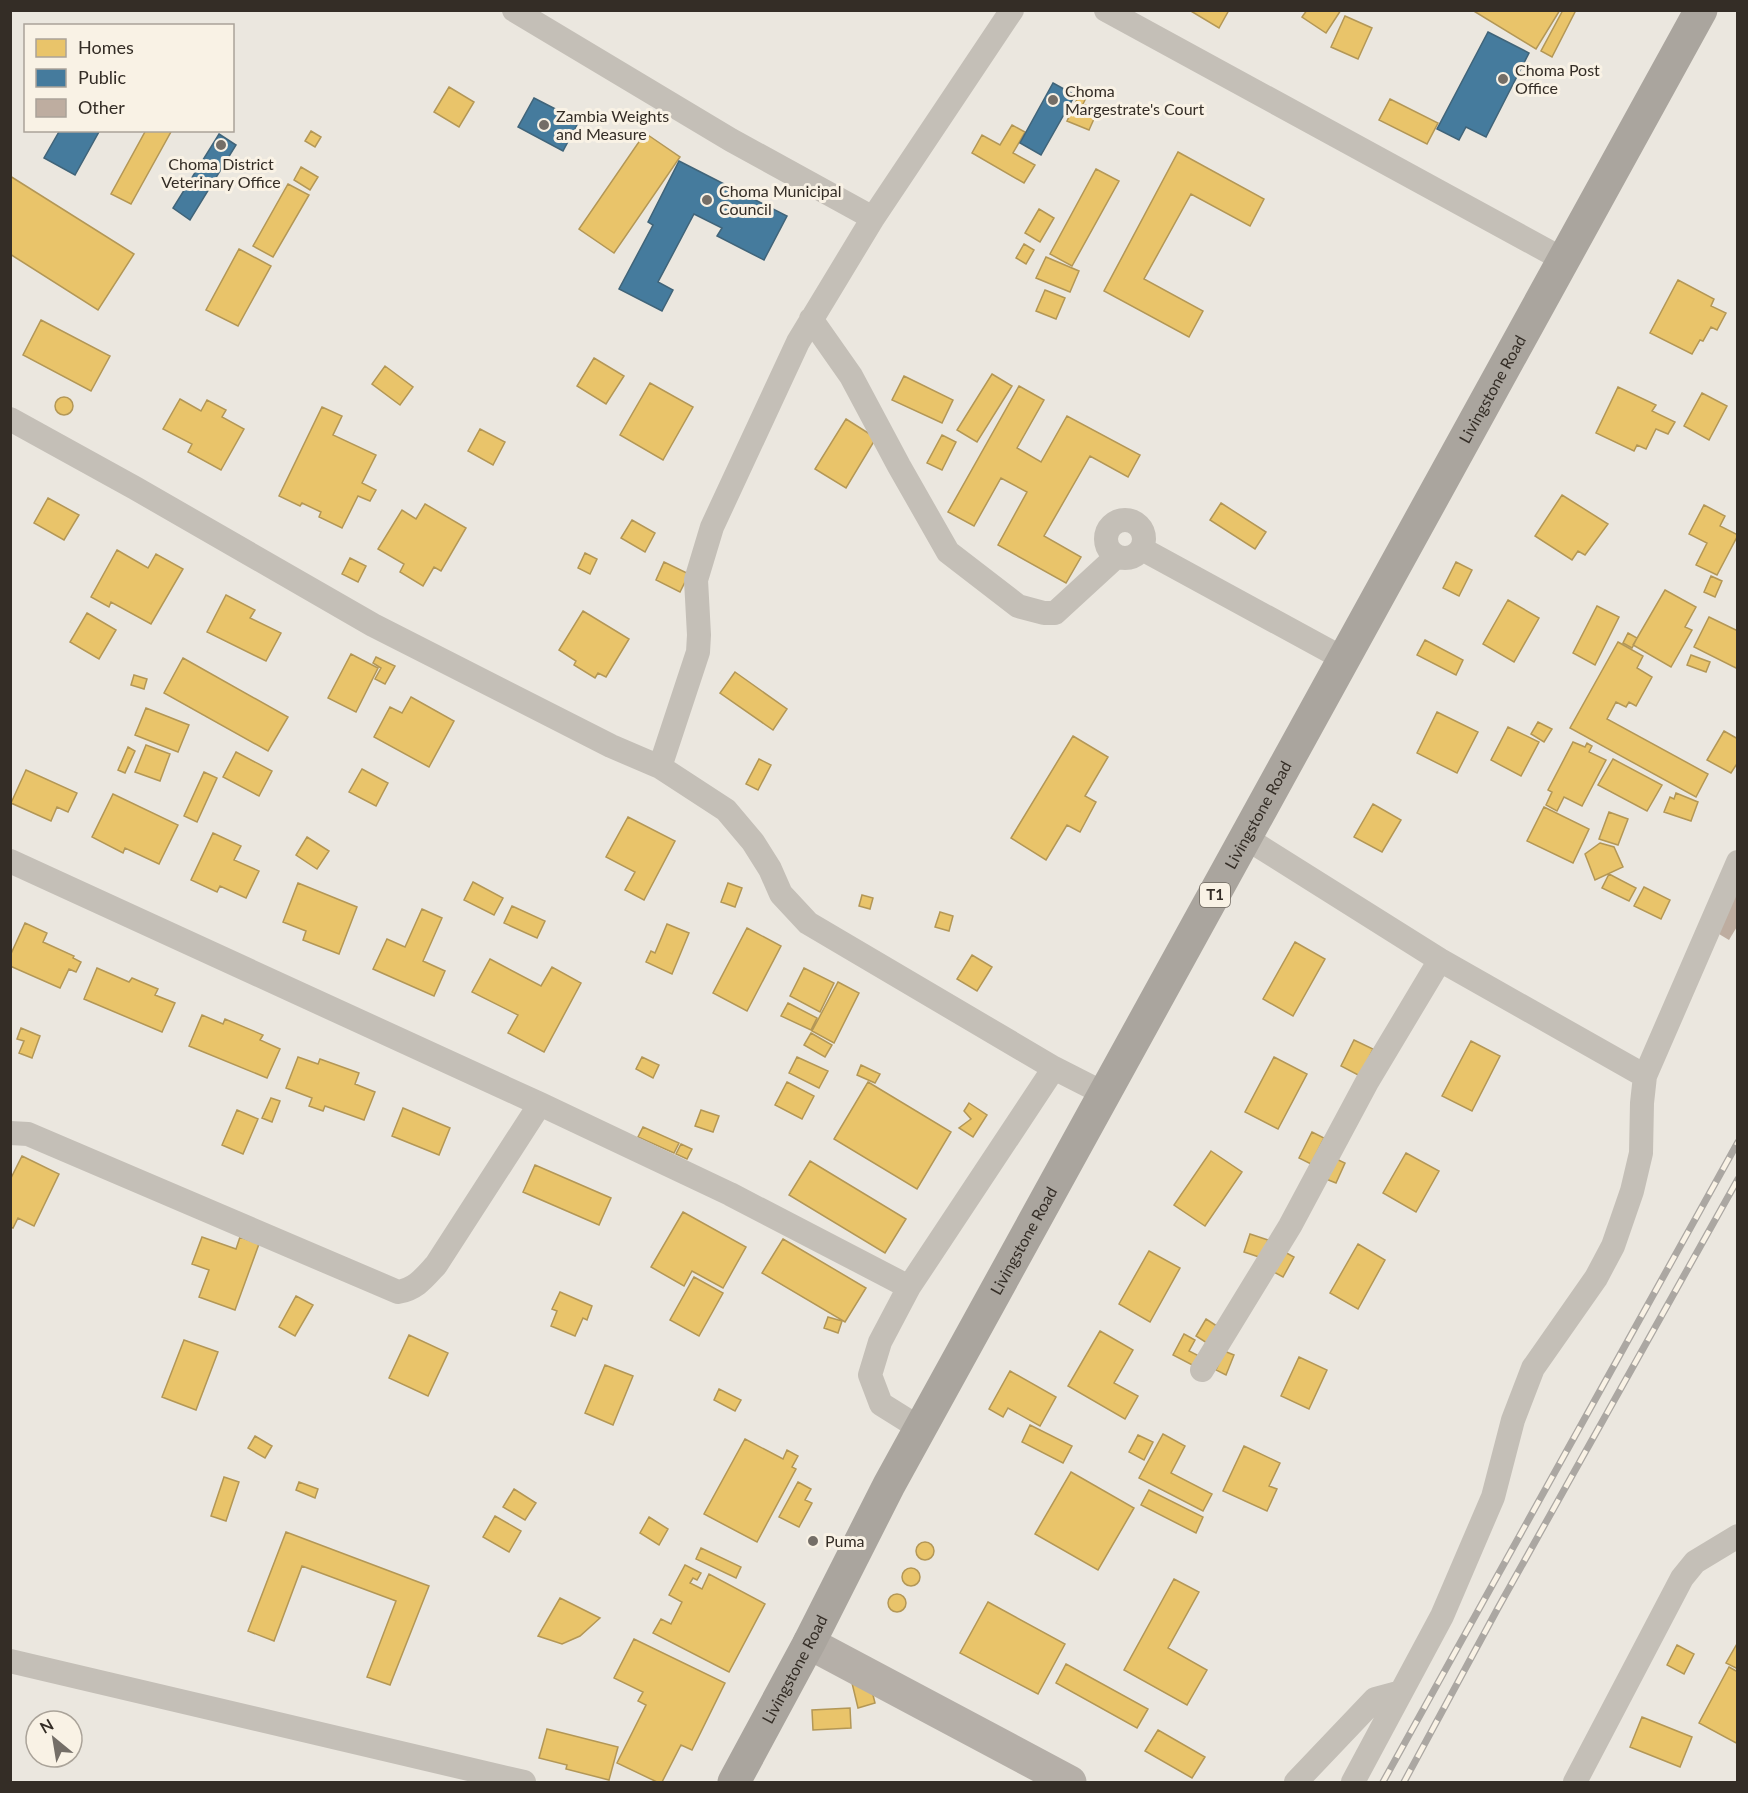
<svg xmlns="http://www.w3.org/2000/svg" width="1748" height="1793" viewBox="0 0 1748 1793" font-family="Lato,sans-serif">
<rect width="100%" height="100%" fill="#ebe7df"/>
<path fill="#e9c46a" stroke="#b39756" stroke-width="1.5" d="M1189,10h40l-10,18z
M1307,10h34l-15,23 -24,-16z
M1472,10h88l-24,39z
M1563,10h13l-24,47 -11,-6z
M1345,16l27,12 -14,31 -27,-12z
M449,87l25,15 -15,25 -25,-15z
M1079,95l7,3 -3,6 15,6 -9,20 -22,-9z
M1390,99l48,24 -11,21 -48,-24z
M1012,125l13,7 -12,21 22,12 -11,18 -52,-30 10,-18 18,10z
M146,130h26l-41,74 -20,-10z
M311,131l10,6 -6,10 -10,-6z
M645,133l35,24 -66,96 -35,-24z
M1178,152l86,47 -14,27 -59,-32 -47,85 59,32 -14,26 -85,-46z
M301,167l17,10 -8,13 -16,-10z
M1096,169l23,12 -47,85 -22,-12z
M10,176l124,78 -36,56 -88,-56z
M288,184l21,11 -36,62 -20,-11z
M1039,209l15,9 -14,24 -15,-9z
M1024,244l10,6 -8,14 -10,-6z
M239,249l32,17 -33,60 -32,-16z
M1046,257l33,14 -9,21 -34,-14z
M1678,280l36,19 -3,7 15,7 -9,17 -6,-3 -8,14 -3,-1 -8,14 -42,-21z
M1045,290l20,8 -9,21 -20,-8z
M41,320l69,36 -19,35 -68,-36z
M594,358l30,18 -18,28 -29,-18z
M385,366l28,21 -13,18 -28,-21z
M992,374l20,12 -35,56 -20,-12z
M904,376l49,24 -11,23 -50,-23z
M650,383l43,24 -30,53 -43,-25z
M1019,386l25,14 -27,48 24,14 26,-46 73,39 -12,22 -38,-21 -46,80 37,21 -15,26 -68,-38 29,-53 -26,-14 -27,48 -26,-14z
M1618,387l38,18 -4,6 23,11 -7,12 -12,-5 -10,20 -9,-4 -3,6 -38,-18z
M1702,393l25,13 -18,34 -25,-14z
M55 406a9 9 0 1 1 18 0a9 9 0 1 1-18 0Z
M180,399l21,12 6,-11 19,10 -4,7 22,12 -23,41 -33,-18 4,-8 -29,-15z
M322,407l20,9 -9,19 43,20 -14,28 14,7 -6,11 -12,-5 -16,32 -23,-11 2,-5 -19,-9 -2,3 -21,-10z
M846,419l30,19 -30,50 -31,-19z
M480,429l25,13 -12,23 -25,-14z
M942,435l14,7 -14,28 -15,-7z
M1562,495l46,29 -23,31 -7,-4 -6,9 -37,-24z
M48,498l31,17 -15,25 -30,-17z
M1221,503l45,29 -11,17 -45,-29z
M425,504l41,24 -25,43 -7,-4 -11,19 -23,-14 4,-8 -26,-15 24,-39 14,9z
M1704,505l21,11 -5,10 18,9 -21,40 -21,-10 11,-22 -18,-9z
M632,520l23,13 -10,19 -24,-14z
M117,550l31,18 8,-14 27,15 -32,55 -40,-22 -2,5 -18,-10z
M585,553l12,6 -7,15 -12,-6z
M350,558l16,8 -8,16 -16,-8z
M664,562l25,12 -9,18 -24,-12z
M1456,562l16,8 -13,26 -16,-8z
M1711,576l11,5 -7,16 -11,-5z
M1665,590l31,17 -11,20 7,3 -21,37 -38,-22z
M226,595l29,15 -5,8 31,15 -15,28 -59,-29z
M1508,600l31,18 -25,44 -31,-18z
M1597,606l22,11 -24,48 -22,-12z
M583,611l46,28 -23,38 -8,-4 -3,5 -21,-13 2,-4 -17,-11z
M87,613l29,17 -17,29 -29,-17z
M1709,617l29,14v38l-44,-22z
M1628,633l9,5 -5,10 -9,-5z
M1425,640l38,20 -7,15 -39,-20z
M1618,642l25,14 -6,12 15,9 -16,29 -7,-4 -3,5 -10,-5 -9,17 101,55 -12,23 -126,-69z
M351,654l27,14 -22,44 -28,-14z
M1691,655l19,7 -4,10 -19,-7z
M376,657l19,9 -10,18 -10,-5 6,-11 -8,-5z
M183,658l105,59 -20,34 -104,-58z
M735,672l52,37 -14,21 -53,-37z
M134,675l13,4 -3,10 -13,-4z
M411,697l43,24 -25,46 -55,-30 16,-30 12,6z
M146,708l43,17 -11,27 -43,-17z
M1437,712l41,20 -21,41 -40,-20z
M1538,722l14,7 -8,13 -13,-8z
M1508,727l31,15 -18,34 -30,-16z
M1724,731l14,8v23l-7,11 -24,-13z
M1073,736l35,21 -23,39 11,6 -16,30 -13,-7 -21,35 -35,-22z
M1573,742l12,5 2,-4 5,3 -3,6 17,8 -24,46 -18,-9 -7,14 -11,-6 6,-13 -4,-2z
M146,745l24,9 -10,27 -25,-9z
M128,747l7,4 -10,22 -7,-3z
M236,752l36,19 -13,25 -36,-19z
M759,759l12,6 -13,25 -12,-6z
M1613,759l49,26 -15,26 -49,-26z
M362,769l26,14 -12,23 -27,-14z
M26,770l51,23 -9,19 -11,-5 -6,14 -40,-18z
M204,772l13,6 -20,44 -13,-6z
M1676,793l22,9 -7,19 -27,-9 6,-15 4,2z
M113,794l65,31 -19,39 -34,-16 -2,5 -31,-16z
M1373,804l28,16 -19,32 -28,-15z
M1544,807l45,22 -16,34 -46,-22z
M1609,812l19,7 -10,26 -19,-6z
M628,817l47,24 -31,59 -19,-10 10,-18 -29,-15z
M213,833l28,13 -7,14 25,11 -13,27 -26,-12 -3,6 -26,-12z
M307,837l22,14 -12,18 -21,-14z
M1600,843l14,4 9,20 -28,13 -10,-26z
M1609,874l27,14 -7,13 -27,-13z
M473,882l30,16 -9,17 -30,-15z
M298,883l59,24 -18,47 -36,-14 3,-9 -23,-9z
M728,883l14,5 -7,19 -14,-5z
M1644,887l26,13 -9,19 -27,-13z
M862,895l11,3 -3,11 -11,-3z
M512,906l33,15 -8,17 -33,-15z
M422,909l20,9 -19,43 22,10 -11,25 -61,-27 14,-30 18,8z
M940,912l13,4 -4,15 -14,-4z
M25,923l22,10 -4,9 31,14 -1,2 8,4 -5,10 -7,-3 -9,19 -50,-22v-10z
M667,924l22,9 -17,41 -26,-12 5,-11 4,2z
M747,928l34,18 -34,65 -34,-18z
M1295,942l30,17 -32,57 -30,-17z
M972,955l20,12 -15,24 -20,-12z
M490,959l51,27 11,-19 29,16 -37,69 -36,-19 10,-18 -46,-23z
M97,968l32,14 3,-4 26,11 -3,6 20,8 -13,29 -78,-33z
M804,968l30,15 -14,29 -30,-16z
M838,982l21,11 -25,50 -22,-12z
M788,1003l29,15 -6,12 -30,-14z
M202,1015l21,9 2,-5 38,16 -3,5 20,9 -13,29 -78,-32z
M21,1028l19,8 -8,22 -13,-5 5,-12 -7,-2z
M811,1033l21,12 -7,12 -21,-12z
M1354,1040l19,9 -13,27 -19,-10z
M1471,1041l29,15 -28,55 -30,-15z
M298,1057l20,7 2,-5 39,14 -4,11 20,8 -11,28 -39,-14 -2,5 -14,-5 3,-8 -26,-10z
M642,1057l17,8 -6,13 -17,-9z
M797,1057l31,14 -9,17 -30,-15z
M1274,1057l33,17 -29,55 -33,-17z
M861,1065l19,9 -5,9 -18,-8z
M787,1082l27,14 -12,23 -27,-14z
M868,1082l83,50 -34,57 -83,-50z
M271,1098l9,3 -8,21 -10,-4z
M969,1103l18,12 -14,22 -14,-9 12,-9 -7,-8z
M403,1108l47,20 -11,27 -47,-19z
M237,1110l21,9 -15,35 -21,-9z
M701,1110l18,6 -6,16 -18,-6z
M643,1127l36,16 -5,10 -36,-16z
M1312,1132l12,6 -13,26 -12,-6z
M681,1144l11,5 -5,10 -11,-5z
M1211,1151l31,21 -37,54 -31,-21z
M1406,1153l33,18 -23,41 -33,-19z
M22,1156l37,18 -25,52 -16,-8 -5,10 -3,-1v-47z
M1330,1156l15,7 -9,20 -15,-6z
M810,1161l96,58 -21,34 -96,-58z
M535,1165l76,33 -12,27 -76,-33z
M683,1212l63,35 -23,41 -31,-17 -8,15 -33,-19z
M1250,1234l18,6 -6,18 -18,-6z
M202,1237l34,12 4,-12 19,7 -24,66 -36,-13 10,-27 -17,-6z
M783,1239l83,49 -21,34 -83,-49z
M1358,1244l27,16 -27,49 -28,-16z
M1281,1250l13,7 -11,20 -13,-7z
M1149,1251l31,17 -30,54 -31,-18z
M694,1277l29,16 -24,43 -29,-16z
M560,1292l32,14 -5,14 -4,-2 -8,18 -24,-10 6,-15 -5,-2z
M296,1296l17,9 -18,31 -16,-9z
M828,1317l14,4 -4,12 -14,-5z
M1206,1319l14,9 -10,17 -14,-9z
M1100,1331l33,19 -19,33 24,13 -13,23 -57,-33z
M1184,1334l11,6 -6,11 14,7 -5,10 -25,-13z
M409,1335l39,18 -20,43 -39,-18z
M184,1340l34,12 -22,58 -34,-13z
M1224,1351l10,4 -8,20 -10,-5z
M1299,1357l28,13 -18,39 -28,-13z
M605,1365l28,11 -20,49 -28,-12z
M1010,1371l46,26 -16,29 -32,-18 -5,9 -14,-8z
M719,1389l22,11 -6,11 -21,-11z
M1030,1425l42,21 -9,17 -41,-21z
M1163,1434l22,12 -14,27 41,21 -9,17 -64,-33z
M1138,1435l15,7 -9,18 -15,-8z
M255,1436l17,10 -7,12 -17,-10z
M745,1439l38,20 4,-9 11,6 -6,11 4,2 -39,73 -53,-28z
M1244,1446l36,17 -11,23 8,3 -10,22 -44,-20z
M1071,1472l63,36 -36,62 -63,-36z
M224,1477l15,5 -13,39 -15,-5z
M299,1482l19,7 -3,9 -19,-8z
M798,1482l13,7 -6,11 7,3 -13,24 -20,-10z
M514,1489l22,14 -11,17 -22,-13z
M1149,1490l54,27 -7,16 -55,-28z
M495,1516l26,15 -12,21 -26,-15z
M649,1517l19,12 -9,16 -19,-12z
M286,1532l143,54 -39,99 -23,-8 29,-76 -94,-35 -28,75 -26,-10z
M916 1551a9 9 0 1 1 18 0a9 9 0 1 1-18 0Z
M701,1548l40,19 -5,11 -40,-19z
M685,1565l16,8 -4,7 -4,-2 -3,5 12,6 7,-15 56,30 -36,68 -76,-39 8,-14 10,5 11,-22 -13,-7z
M902 1577a9 9 0 1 1 18 0a9 9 0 1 1-18 0Z
M1174,1579l25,13 -31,56 39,22 -20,35 -63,-35z
M888 1603a9 9 0 1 1 18 0a9 9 0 1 1-18 0Z
M560,1598l40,20 -20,18 -18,8 -24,-8z
M988,1602l77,42 -27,50 -78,-41z
M634,1639l91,44 -33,67 -11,-5 -19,37h-5l-40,-19 29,-58 -8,-4 5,-9 -29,-14z
M1738,1642v27l-12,-6z
M1677,1645l17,9 -10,20 -17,-9z
M1066,1664l82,45 -11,19 -81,-45z
M1729,1667l9,5v72l-39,-21z
M869,1679l6,24 -17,5 -6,-25z
M850,1708l1,20 -38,2 -1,-20z
M1642,1717l50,20 -12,30 -50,-20z
M547,1729l71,18 -9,33 -43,-11 1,-4 -28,-7z
M1158,1730l47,27 -13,21 -47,-27z"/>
<path fill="#457b9d" stroke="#406479" stroke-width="1.5" d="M1488,32l41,21 -43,84 -20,-10 -7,13 -22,-11z
M1053,83l22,12 -34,60 -21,-12z
M534,98l45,23 -16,30 -45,-24z
M60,130h40l-25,45 -31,-17z
M219,134l17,11 -46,75 -17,-12z
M679,161l108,55 -23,44 -47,-24 5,-8 -28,-14 -36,68 15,8 -11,21 -43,-22 34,-64 -5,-3z"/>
<path fill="#beada0" d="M1738,889v36l-9,15 -15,-9z"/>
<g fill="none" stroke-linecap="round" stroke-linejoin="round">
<path stroke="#c4bfb7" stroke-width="24" d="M514,10l217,130 142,78 139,-208
M1106,10l458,250
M811,319l40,57 48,90 49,86 70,54 26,7h11l61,-56
M10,419l125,69 238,137 238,121 49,21 66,43 27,32 17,27 11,25 27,29 246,145 51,26
M1106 539a19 19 0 1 1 38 0a19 19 0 1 1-38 0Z
M1142,549l202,110
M660,767l38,-115 1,-17 -3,-55 16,-53 86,-185 75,-124
M1246,838l194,122 205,116
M10,861l530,243 190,90 179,93
M10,1133l18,1 370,158c18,-3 26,-14 38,-27l104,-161
M1202,1370l88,-144 77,-144 73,-122
M921,1429l-40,-25 -11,-29 10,-33 29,-55 145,-219
M10,1661l514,121
M1296,1782l79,-83 26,-7
M1353,1782l89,-166 51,-119 20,-77 20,-52 63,-90 17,-32 19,-55 9,-38 1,-50 3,-27 93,-214
M1575,1782l107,-204 13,-16 43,-26"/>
<path stroke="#b5afa8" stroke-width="33" d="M809,1643l261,139"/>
<path stroke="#aaa59e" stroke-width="33" id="s1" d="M734,1782l75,-139 80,-158 812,-1475"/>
<g stroke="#aba7a2" stroke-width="7">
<path id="rail" d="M1383,1782l355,-640
M1404,1782l94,-174 240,-429"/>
</g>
<use href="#rail" stroke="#f9f2e5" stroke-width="4.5" stroke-dasharray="14" stroke-linecap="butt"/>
</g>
<g fill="#746e67" stroke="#f9f2e5" stroke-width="2">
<circle cx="1503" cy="79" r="6"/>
<circle cx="1053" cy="100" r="6"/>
<circle cx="544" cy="125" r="6"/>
<circle cx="221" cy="145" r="6"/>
<circle cx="707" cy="200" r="6"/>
<circle cx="813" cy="1541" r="6"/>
</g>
<g text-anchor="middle" stroke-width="6" stroke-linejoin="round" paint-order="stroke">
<rect fill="#f9f2e5" stroke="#6f685f" stroke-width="1.5" x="1200" y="883" width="30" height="24" rx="4.5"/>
<g font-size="15" font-weight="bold" fill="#342d26">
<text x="1215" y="900">T1</text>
</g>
<g font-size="16" fill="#342d26" stroke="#f9f2e5" text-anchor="start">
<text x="1515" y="76">Choma Post<tspan x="1515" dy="18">Office</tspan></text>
<text x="1065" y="97">Choma<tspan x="1065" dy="18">Margestrate's Court</tspan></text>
<text x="556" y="122">Zambia Weights<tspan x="556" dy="18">and Measure</tspan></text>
<text x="221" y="170" text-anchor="middle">Choma District<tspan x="221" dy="18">Veterinary Office</tspan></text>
<text x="719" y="197">Choma Municipal<tspan x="719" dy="18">Council</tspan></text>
<text x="825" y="1547">Puma</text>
</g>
<g font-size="16" fill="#342d26" stroke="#f9f2e5">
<text dy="6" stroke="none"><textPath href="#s1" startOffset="1586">Livingstone Road</textPath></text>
<text dy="6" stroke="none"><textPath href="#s1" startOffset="1100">Livingstone Road</textPath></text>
<text dy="6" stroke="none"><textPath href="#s1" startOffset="614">Livingstone Road</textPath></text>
<text dy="6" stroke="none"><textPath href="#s1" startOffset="128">Livingstone Road</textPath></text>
</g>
</g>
<rect width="1748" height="1793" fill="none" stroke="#342d26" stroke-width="24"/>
<rect x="24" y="24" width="210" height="108" fill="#f9f2e5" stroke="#aaa399" stroke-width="1.5"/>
<rect x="36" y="39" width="30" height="18" fill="#e9c46a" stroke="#aaa399" stroke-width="1.5"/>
<text x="78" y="54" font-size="18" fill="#342d26">Homes</text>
<rect x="36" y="69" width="30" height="18" fill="#457b9d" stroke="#aaa399" stroke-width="1.5"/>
<text x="78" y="84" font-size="18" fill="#342d26">Public</text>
<rect x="36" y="99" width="30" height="18" fill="#beada0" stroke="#aaa399" stroke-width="1.5"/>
<text x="78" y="114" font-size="18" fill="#342d26">Other</text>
<g transform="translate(54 1739) rotate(330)"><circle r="28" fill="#f9f2e5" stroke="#aaa399" stroke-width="1.5"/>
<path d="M0-4.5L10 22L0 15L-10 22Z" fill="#746e67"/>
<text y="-9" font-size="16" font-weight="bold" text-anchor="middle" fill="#342d26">N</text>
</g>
</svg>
